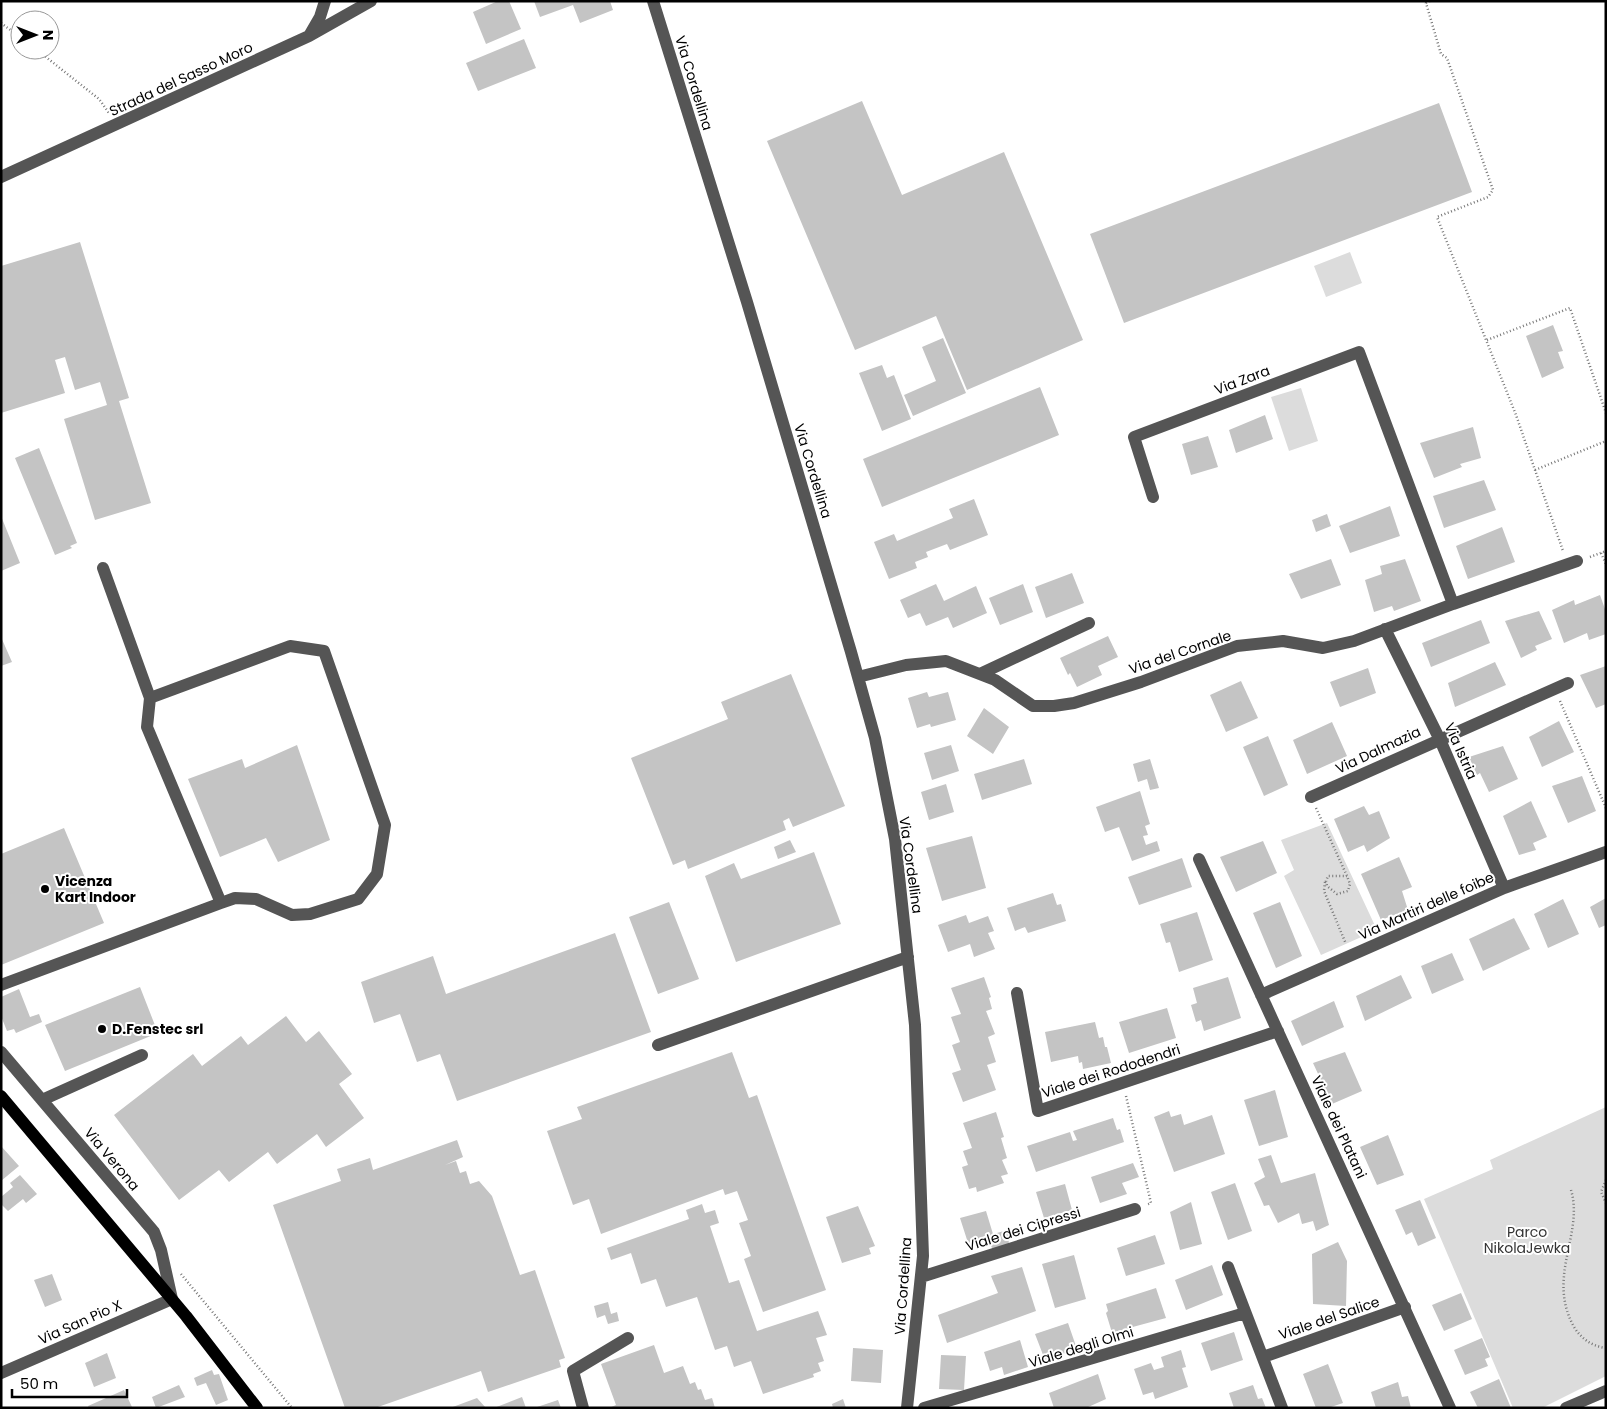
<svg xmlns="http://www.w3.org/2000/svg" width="1607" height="1409" viewBox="0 0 1607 1409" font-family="Poppins,sans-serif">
<rect width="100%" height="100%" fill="#fff"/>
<path fill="#dcdcdc" d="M1350,252l12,31 -36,14 -12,-31z
M1301,388l17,53 -29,10 -18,-54z
M1327,823l50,107 -56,25 -37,-79 10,-6 -13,-30z
M1606,1107v269l-64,32h-29l-89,-209 69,-30 -3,-9z"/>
<path fill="#c4c4c4" d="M498,1h11l12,28 -35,15 -13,-32z
M534,1h76l3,9 -33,13 -7,-18 -33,12z
M524,39l12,29 -58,23 -12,-28z
M862,101l40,94 102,-43 79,188 -116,50 -31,-74 -81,34 -88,-209z
M1439,103l33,89 -348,131 -34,-89z
M80,242l49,156 -10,3 32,102 -56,17 -31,-101 43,-14 -7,-23 -25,8 -10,-33 -10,3 10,33 -64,20v-147z
M1553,325l10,26 -5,1 6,16 -22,10 -16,-42z
M943,338l23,55 -53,23 -9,-21 32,-14 -14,-34z
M882,365l5,13 7,-3 17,44 -29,12 -23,-58z
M1040,387l19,48 -177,72 -19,-48z
M1265,415l8,24 -37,14 -7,-23z
M1473,427l8,31 -21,6 2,3 -28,11 -14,-35z
M1208,436l10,31 -27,8 -9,-31z
M39,448l38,95 -7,3 2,2 -17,7 -40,-97z
M1484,480l12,30 -52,18 -11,-32z
M974,499l14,36 -38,15 -3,-6 -21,8 2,5 -13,5 2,6 -28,11 -15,-37 20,-8 3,7 56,-23 -4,-9z
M1390,506l10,30 -50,17 -11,-27z
M1327,514l4,12 -15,6 -4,-12z
M1,516l19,47 -19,8z
M1502,527l13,35 -47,17 -12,-33z
M1331,559l10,26 -40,14 -12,-25z
M1405,559l16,42 -27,10 -2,-5 -18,6 -9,-32 17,-6 -2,-8z
M1072,573l12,30 -38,15 -11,-31z
M936,584l8,17 32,-15 11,27 -34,15 -5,-11 -22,9 -6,-13 -12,5 -8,-18z
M1023,584l10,28 -33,13 -11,-27z
M1600,595l6,17v22l-17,6 -2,-7 -23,10 -12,-33 22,-10 1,5z
M1539,611l13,28 -17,7 2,4 -16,8 -16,-37z
M1481,620l9,23 -59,24 -9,-24z
M1108,636l10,21 -20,9 4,9 -25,12 -7,-14 -2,2 -8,-17z
M1,637l11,25 -11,4z
M1495,662l11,23 -51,22 -7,-24z
M1606,666v38l-10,4 -16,-33z
M1368,668l8,25 -36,14 -10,-25z
M791,674l54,132 -52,21 -4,-9 -6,3 3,9 -98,39 -3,-9 -12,5 -42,-107 97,-39 -7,-17z
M1241,681l17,37 -32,14 -16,-37z
M927,692l2,5 19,-5 8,28 -25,7 -1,-3 -13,4 -9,-30z
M984,708l25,19 -16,27 -26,-18z
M1559,721l15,31 -32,15 -13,-30z
M1332,722l15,34 -40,18 -14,-34z
M1268,736l20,49 -24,11 -21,-49z
M297,745l33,95 -52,22 -12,-24 -46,19 -32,-78 54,-20 3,9z
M951,745l8,26 -27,9 -8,-27z
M1503,746l15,33 -29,13 -9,-19 -3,2 -8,-18z
M1024,759l8,25 -50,16 -8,-26z
M1150,759l9,29 -9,2 -3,-11 -9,3 -5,-18z
M1582,776l14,35 -28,12 -16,-37z
M946,784l8,28 -25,8 -8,-28z
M1140,791l10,33 -5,2 3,9 -5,1 3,9 11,-4 3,10 -28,10 -13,-34 -14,5 -9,-25z
M1531,801l16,36 -14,6 3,7 -17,5 -16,-39z
M1364,806l5,9 10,-4 11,27 -23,14 -3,-7 -16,7 -14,-33z
M64,828l40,95 -103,42v-111z
M972,836l14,52 -44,13 -16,-53z
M790,840l6,12 -18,7 -4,-12z
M1263,841l14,32 -41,19 -16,-35z
M814,852l27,72 -105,38 -31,-86 29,-13 7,16z
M1399,857l13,30 -10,4 6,19 -27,10 -20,-46z
M1182,858l10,29 -53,18 -11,-28z
M1053,893l4,12 4,-1 5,17 -38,12 -3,-6 -10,4 -8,-23z
M1606,898v27l-7,3 -9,-21z
M1563,899l16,35 -31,14 -14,-34z
M669,902l30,77 -41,15 -29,-77z
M1280,902l22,54 -26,12 -23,-55z
M1197,912l16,48 -34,12 -9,-30 -4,1 -6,-19z
M966,915l3,8 19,-7 6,15 -6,2 7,16 -21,8 -4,-13 -22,8 -10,-27z
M1514,918l16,31 -47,22 -14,-32z
M615,933l36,99 -194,69 -17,-47 -23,8 -17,-48 -26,9 -13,-41 72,-26 13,38z
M1452,953l12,27 -32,14 -11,-28z
M1401,975l11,23 -47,23 -9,-25z
M984,977l7,20 -2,1 3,11 -6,2 9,23 -7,3 8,25 -9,3 9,25 -33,12 -11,-29 9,-3 -9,-25 8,-3 -9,-25 10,-3 -10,-26z
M1228,977l13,41 -37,13 -3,-11 -5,2 -5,-17 6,-2 -4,-15z
M140,987l18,46 -93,38 -20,-46z
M19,989l11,28 9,-3 3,8 -26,11 -2,-4 -7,2 -6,-15v-19z
M1334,1001l10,26 -42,19 -11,-25z
M1167,1008l9,30 -47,15 -10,-31z
M286,1016l20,26 13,-11 33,43 -13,10 25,34 -38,29 -9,-13 -40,30 -9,-12 -39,30 -10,-12 -40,30 -65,-85 79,-61 9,12 39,-30 7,9z
M1095,1022l4,16 4,-1 2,10h2l4,16 -28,6 -1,-7 -3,1 -1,-7 -27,6 -6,-30z
M732,1052l17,46 8,-3 69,195 -63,22 -19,-53 7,-3 -12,-33 9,-3 -11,-29 -12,4 -2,-6 -122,45 -12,-35 -16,6 -26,-74 35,-12 -5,-12z
M1345,1052l17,39 -30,13 -19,-41z
M1275,1090l13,47 -29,9 -15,-46z
M1169,1111l2,6 10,-3 3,11 28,-10 13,39 -51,18 -20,-55z
M996,1112l8,25 -3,1 6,20 -5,2 6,14 -7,2 3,7 -27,9 -1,-5 -7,2 -7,-22 6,-2 -5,-14 9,-3 -9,-25z
M1113,1118l4,12 3,-1 4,13 -88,30 -9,-26 43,-14 3,9 4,-1 -4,-9z
M1388,1135l16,40 -27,10 -17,-38z
M457,1140l6,17 -18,8 11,-4 4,12 6,-2 4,13 9,-3 13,15 28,79 15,-5 30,88 -6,2 2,7 -73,25 -7,-21 -106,37h-30l-72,-203 68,-24 -4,-12 33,-11 3,12z
M1,1146l18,20 -18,15z
M1271,1155l10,28 34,-10 14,52 -13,6 -3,-10 -11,3 -3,-11 -21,10 -9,-18 -5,1 -10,-23 11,-6 -7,-18z
M1133,1163l6,14 -17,6 5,11 -27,9 -9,-26z
M20,1175l17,19 -11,9 -3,-4 -15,12 -7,-7v-7l12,-10 -3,-4z
M1235,1183l17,48 -24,9 -17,-48z
M1065,1184l7,26 -28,8 -8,-26z
M1420,1200l16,38 -18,8 -6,-14 -6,3 -11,-25z
M1191,1202l11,42 -22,6 -10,-38z
M702,1204l3,9 10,-3 4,13 -9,3 19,57 10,-3 18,51 61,-20 9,24 -11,3 8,23 -6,2 3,8 -8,3 1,3 -51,17 -12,-33 -17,6 -7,-21 -12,4 -18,-53 -31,10 -10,-28 -15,5 -10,-31 -20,7 -4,-12 82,-29 -3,-9z
M858,1206l17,40 -6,2 2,6 -29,9 -16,-46z
M986,1211l7,23 15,-4 1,16 -16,5 -4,-11 -20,6 -9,-28z
M1155,1235l10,29 -39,12 -9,-28z
M1338,1242l9,19 -1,45 -33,-2 -1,-50z
M1074,1255l12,44 -31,9 -13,-44z
M1212,1265l11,30 -37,15 -11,-30z
M1022,1267l14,44 -89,32 -9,-28 60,-22 -7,-17z
M52,1274l10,26 -17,7 -11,-27z
M1156,1288l10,30 -37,10 1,3 -17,5 -7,-23 2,-2 -2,-7z
M1461,1293l11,26 -28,12 -12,-26z
M608,1302l3,12 6,-2 2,9 -11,3 -3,-9 -8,3 -3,-12z
M1068,1323l9,26 -32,11 -10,-26z
M1234,1332l9,28 -32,11 -10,-28z
M1482,1338l8,19 -5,2 3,7 -23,9 -11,-25z
M1020,1340l8,27 -24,8 -2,-8 -12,4 -6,-19z
M654,1345l10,28 19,-7 7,18 5,-2 3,8 3,-1 4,11 7,-2 3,10h-106l7,-3 -15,-41z
M853,1348l30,2 -2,33 -30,-2z
M1181,1350l5,17 -4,1 6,19 -33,12 -2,-7 -10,3 -9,-26 17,-6 3,7 10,-3 -3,-10z
M107,1353l9,25 -22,9 -9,-24z
M941,1355l25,1 -2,34 -25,-1z
M1328,1364l15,39 -15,5h-12l-13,-34z
M212,1370l2,5 5,-1 9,26 -12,5 -10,-22 -9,3 -3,-8z
M1098,1374l8,25 -20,9h-32l-5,-15z
M1499,1379l12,29h-33l-8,-16z
M1398,1382l4,15 6,-1 3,12h-35l-5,-16z
M179,1385l6,12 -29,11 -4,-11z
M1253,1385l5,14 4,-1 4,10h-32l-5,-15z
M124,1390l8,17 -43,1 -1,-2z
M522,1397l4,11h-32z
M477,1398l9,10h-36z
M843,1399l3,9h-13l-1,-4z
M558,1400l3,8h-24v-1z"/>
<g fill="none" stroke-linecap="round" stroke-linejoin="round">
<path stroke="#777" stroke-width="2.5" stroke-dasharray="1 2.5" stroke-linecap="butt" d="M1430,1l-4,2 15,51 6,4 46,132 -5,7 -51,20 79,198 47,136
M1,23l19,14
M37,50l62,49 10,14
M1487,340l83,-32 36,105
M1535,470l71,-29
M1601,553l5,11
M1590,557l16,-6
M1560,701l46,107
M1316,808l31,68 3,8 -2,7 -11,3 -10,-8 -1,-5 2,-5h19
M1325,882l-1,9 22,53
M1126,1096l25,107 -5,2
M1606,1180l-5,12 5,11
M1571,1190c13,43 -24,86 2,135 7,13 18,21 33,23
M181,1274l111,134"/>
<path stroke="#555" stroke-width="12" d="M653,1l94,301 104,350 24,86 20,101 20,186 8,231 -16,152
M309,36l11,-19 5,-16
M1,177l308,-141 62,-35
M1153,497l-19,-60 225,-85 94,252
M103,568l47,130
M1385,629l56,113 63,146
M980,674l109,-51
M858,677l48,-12 40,-4 49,19 38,26h21l20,-3 67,-21 96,-36 46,-5 40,7 31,-7 99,-37 124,-43
M1311,797l257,-114
M1199,859l251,549
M1,985l220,-82 14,-5 21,1 36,16 18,-1 48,-15 19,-25 8,-49 -61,-174 -34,-5 -140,52 -3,29 74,176
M1017,993l21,118 240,-80
M1261,995l243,-107 102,-36
M658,1045l250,-88
M1,1052l153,180 7,18 11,49 -171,74
M42,1100l100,-45
M1228,1267l54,141
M921,1277l214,-68
M1263,1357l142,-50
M583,1408l-10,-37 55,-33
M924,1408l321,-95
M1566,1408l40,-17"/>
<path stroke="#000" stroke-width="12" d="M1,1096l185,220 71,92"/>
</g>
<g fill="#000" stroke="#fff" stroke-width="2">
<circle cx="45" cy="889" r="5"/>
<circle cx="102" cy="1029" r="5"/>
</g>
<g text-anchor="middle" stroke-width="4" stroke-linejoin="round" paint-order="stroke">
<g font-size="14" fill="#000" stroke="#fff">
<text transform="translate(181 79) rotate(-25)" y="5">Strada del Sasso Moro</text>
<text transform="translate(694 83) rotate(73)" y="5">Via Cordellina</text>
<text transform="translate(1242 380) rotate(-21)" y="5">Via Zara</text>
<text transform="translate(813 471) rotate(73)" y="5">Via Cordellina</text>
<text transform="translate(1180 652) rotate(-19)" y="5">Via del Cornale</text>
<text transform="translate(1378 750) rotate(-25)" y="5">Via Dalmazia</text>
<text transform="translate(1461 751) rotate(66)" y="5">Via Istria</text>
<text transform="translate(911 865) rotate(82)" y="5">Via Cordellina</text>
<text transform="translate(1426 906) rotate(-24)" y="5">Via Martiri delle foibe</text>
<text transform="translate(1111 1071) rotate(-18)" y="5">Viale dei Rododendri</text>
<text transform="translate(1339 1127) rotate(65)" y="5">Viale dei Platani</text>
<text transform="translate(112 1159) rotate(50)" y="5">Via Verona</text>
<text transform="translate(1023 1229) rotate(-17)" y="5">Viale dei Cipressi</text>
<text transform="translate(903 1286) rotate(-86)" y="5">Via Cordellina</text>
<text transform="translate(1329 1318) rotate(-19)" y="5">Viale del Salice</text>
<text transform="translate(80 1322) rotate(-24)" y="5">Via San Pio X</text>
<text transform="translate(1081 1347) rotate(-17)" y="5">Viale degli Olmi</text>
</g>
<g font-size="14" font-weight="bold" fill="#000" stroke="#fff" text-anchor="start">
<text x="55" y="886">Vicenza<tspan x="55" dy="16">Kart Indoor</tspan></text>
<text x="112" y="1034">D.Fenstec srl</text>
</g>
<g font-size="14" fill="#333" stroke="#fff">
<text x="1527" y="1237">Parco<tspan x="1527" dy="16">NikolaJewka</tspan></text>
</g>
</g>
<rect width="1607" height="1409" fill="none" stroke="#000000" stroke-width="5"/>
<g transform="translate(35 35) rotate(90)"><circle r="24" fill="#ffffff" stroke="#999999"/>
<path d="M0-4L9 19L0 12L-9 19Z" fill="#000000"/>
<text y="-8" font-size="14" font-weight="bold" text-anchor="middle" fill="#000000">N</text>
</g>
<path d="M12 1389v8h115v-8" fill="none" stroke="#000000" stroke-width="2.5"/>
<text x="20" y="1389" font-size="15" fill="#000000" stroke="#ffffff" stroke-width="4" paint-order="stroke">50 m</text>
</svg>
